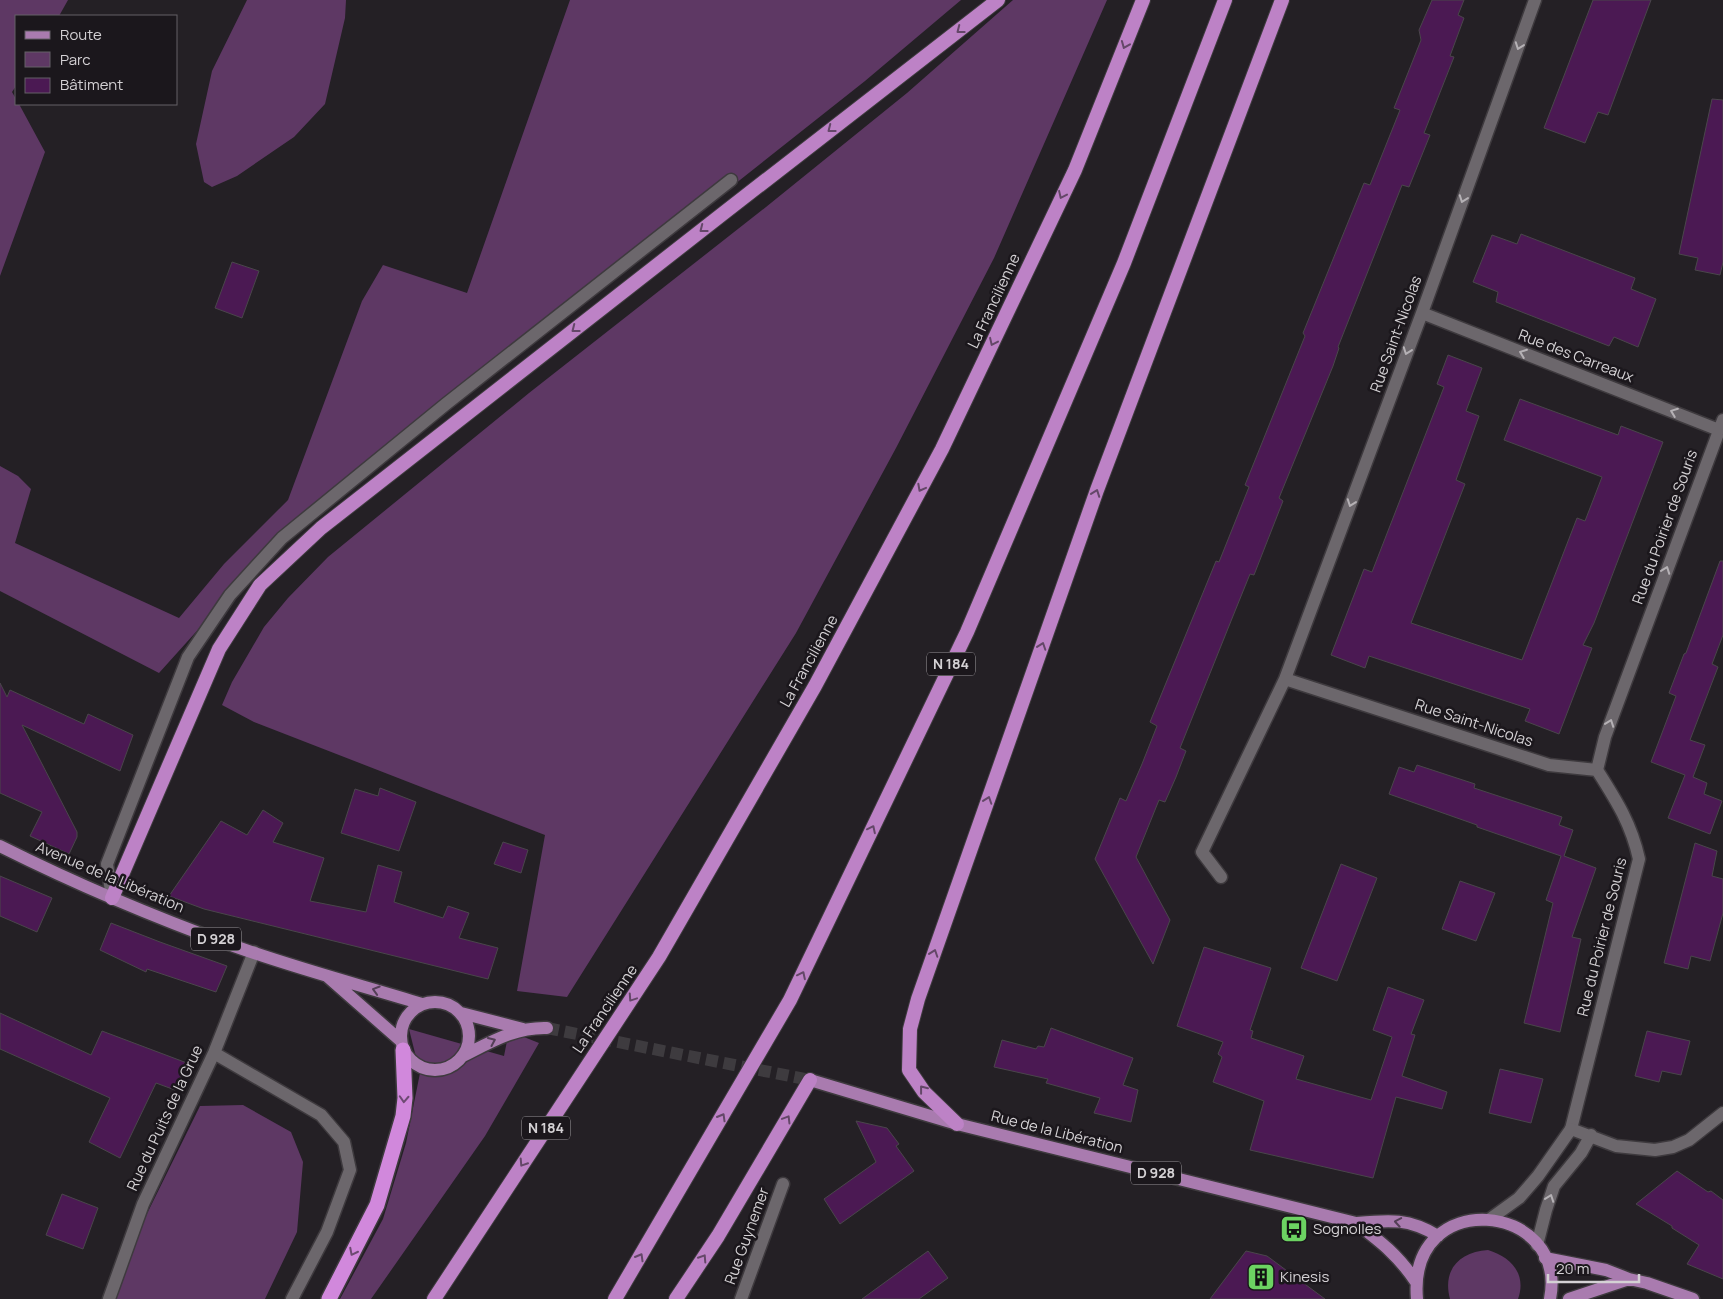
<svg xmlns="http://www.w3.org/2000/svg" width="1723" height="1299" viewBox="0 0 1723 1299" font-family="Manrope,sans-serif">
<rect width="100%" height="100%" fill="#242025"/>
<path fill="#5e3864" d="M0,0h68l-9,16h-43v70l-4,6 4,7v5h3l26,48 -45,124z
M247,0h99l-1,18 -20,86 -31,33 -57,39 -25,11 -8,-5 -8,-38 16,-73z
M570,0h391l-96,81 -580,459 -90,93 -36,40 -159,-82v-125l18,10 13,13 -16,54 164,75 45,-54 64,-64 74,-199 21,-36 84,28z
M1013,0h94l-113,258 -98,190 -100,185 -229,364 -50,-6 28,-156 -291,-113 -32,-17 10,-23 32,-55 24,-29 40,-41 201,-164 237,-186 141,-114z
M409,1029l95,27 5,-25 30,12 -54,93 -114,163h-31l43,-80 23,-76 14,-70z
M243,1105l48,27 12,30 -6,70 -32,67h-160l95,-193z
M1488,1250c23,7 39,24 30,49h-68c-8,-30 10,-47 38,-49z"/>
<path fill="#4b1953" stroke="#4a464b" d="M1432,0h32l-6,15 6,3 -14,38 4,1 -30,76 6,2 -21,52 -7,-2 -64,162 1,1 -6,18 -54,132 4,3 -29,74 -4,-1 -17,42 -53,132 6,3 -10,26 -11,25 -6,-2 -23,57 34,63 -17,44 -58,-105 25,-61 6,3 16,-37 15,-38 -7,-4 66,-161 3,1 30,-75 -4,-2 60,-149 -2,-3 61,-150 6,2 30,-75 -6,-2 27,-68 -2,-10z
M1593,0h58l-43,115 -10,-3 -13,31 -41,-15z
M1712,99l11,1v162l-3,13 -25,-5 3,-12 -19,-4z
M1521,234l114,44 -4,11 25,10 -18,48 -24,-10 -5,9 -113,-44 2,-10 -25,-10 19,-47 25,9z
M232,262l27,9 -17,47 -27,-10z
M1448,355l34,13 -16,43 13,5 -23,64 9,4 -54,139 111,37 55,-142 8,3 17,-44 -98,-37 16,-41 98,36 3,-9 42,16 -69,181 -11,22 9,3 -33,86 -34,-13 5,-12 -161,-53 -4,12 -34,-13 33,-86 8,3 72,-185 -7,-3z
M1720,561h3v74l-11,29 6,3 -28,73 15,5 -12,32 14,6 -3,11 18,7 -12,33 -42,-16 17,-43 -34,-13 25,-66 -7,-3 15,-39 2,-1z
M0,683l7,14 3,-7 74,34 4,-10 45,21 -13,36 -98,-46 55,107v5l-8,17 -39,-18 12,-24 -42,-19z
M1417,765l58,19 -1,4 88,29 -3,8 14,5 -9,26 32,12 -24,69 9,2 -21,93 -36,-9 29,-120 -7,-3 15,-44 -84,-29v-2l-88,-31 10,-27 15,5z
M380,788l36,14 -17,49 -58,-18 14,-44 23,7z
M263,810l20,13 -10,19 51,16 -14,43 56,11 12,-47 24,7 -8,30 49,16 5,-12 21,7 -10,25 39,10 -10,31 -284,-70 -35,-13 52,-75 26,14z
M503,842l25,8 -7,23 -27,-9z
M1695,843l22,8 -5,25 11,3v34l-13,48 -19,-5 -3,13 -24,-6z
M1341,864l36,14 -40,103 -36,-13z
M0,876l52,22 -15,34 -37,-16z
M1460,881l35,12 -19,48 -34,-12z
M111,923l49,19 67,24 -11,26 -69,-23 -1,3 -46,-22z
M1204,947l67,21 -21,62 3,1 -2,7 53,18 -8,23 75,21 21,-63 -19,-7 15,-43 36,13 -13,34 4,1 -13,41 45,16 -5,17 -46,-12 -23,81 -123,-28 14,-49 -51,-19 9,-25 -4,-3 5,-12 -46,-16z
M0,1013l91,42 11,-24 85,32 -12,27 -19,-7 -36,75 -31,-16 21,-44 -110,-49z
M1051,1028l82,30 -10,27 15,5 -7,32 -37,-9 6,-15 -54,-15 2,-4 -54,-12 8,-27 34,9 2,-3 6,1z
M1647,1031l43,10 -9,34 -19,-4 -3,11 -24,-6z
M1500,1069l43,10 -12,44 -42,-10z
M856,1121l31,7 12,16 -3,2 18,25 -74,53 -16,-25 52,-37z
M1677,1171l31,21 3,-1 12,9v79l-36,-15 12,-19 -27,-17v-2l-36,-22z
M62,1194l36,14 -15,41 -37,-14z
M928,1251l20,27 -29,21h-57z
M1246,1251l21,5 58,43h-115z"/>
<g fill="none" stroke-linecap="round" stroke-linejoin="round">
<path stroke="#3e3b3f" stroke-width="12" stroke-dasharray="12 6" stroke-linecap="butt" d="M547,1028l263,52"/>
<g stroke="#3e3a3e" stroke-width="15">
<path id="minor" d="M1535,0l-113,313 -137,366 264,86 48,5
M1422,313l297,117
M1221,877l-19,-25 83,-173
M112,898l-5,-34 81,-207 42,-62 52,-57 164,-134 285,-224
M214,1053l107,62 23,27 6,28 -23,62 -35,67
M1571,1129l68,-270c-8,-36 -23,-59 -42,-89l8,-33 118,-317
M109,1299l34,-95 71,-151 40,-101
M741,1299l42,-115"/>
</g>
<g stroke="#3e3a3e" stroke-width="15">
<path id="tertiary" d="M1490,1219l29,-21 19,-22 33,-47 45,17 39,4 18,-3 16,-7 34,-27
M1537,1245l9,-35 8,-24 27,-33 10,-18"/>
</g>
<g stroke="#3e3a3e" stroke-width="15">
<path id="primary" d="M0,846c76,38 154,71 234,100 61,22 126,39 188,58
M327,976l74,65
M401 1036a34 34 0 1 1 68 0a34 34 0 1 1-68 0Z
M461,1013l62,16
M463,1056c28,-14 52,-29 84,-28
M810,1080l147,44 399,99c33,-3 53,-5 82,13
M1356,1223c25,19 42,32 60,59
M1545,1258l61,12 23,9 18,4 46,16
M1417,1299c-10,-114 152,-97 133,0
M1569,1299l60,-20"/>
</g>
<g stroke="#3e3a3e" stroke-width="16">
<path id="trunk" d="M112,898l107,-249 41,-64 61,-57 404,-316 273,-212
M957,1124l-33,-32 -15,-22 1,-41 8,-30 179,-509 185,-490
M434,1299l225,-342 156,-271 127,-237 133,-279 68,-170
M615,1299l175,-299 177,-368 157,-369 101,-263
M676,1299l42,-63 92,-156"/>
</g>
<g stroke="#3e3a3e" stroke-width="18">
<path id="motorway" d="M329,1299l48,-94 26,-89 2,-18 -2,-48"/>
</g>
<use href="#minor" stroke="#6c676c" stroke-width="12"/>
<use href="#tertiary" stroke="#6c676c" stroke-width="12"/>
<use href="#primary" stroke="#a97baf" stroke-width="12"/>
<use href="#trunk" stroke="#bd82c6" stroke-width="14"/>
<use href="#motorway" stroke="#d188dc" stroke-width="15"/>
</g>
<defs><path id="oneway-chevron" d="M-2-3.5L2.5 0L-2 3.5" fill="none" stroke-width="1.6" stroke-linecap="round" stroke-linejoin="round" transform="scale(1.25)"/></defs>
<g stroke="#644768">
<use href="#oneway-chevron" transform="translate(960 30) rotate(142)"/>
<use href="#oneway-chevron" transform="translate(1125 45) rotate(112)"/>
<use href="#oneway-chevron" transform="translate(831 129) rotate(142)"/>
<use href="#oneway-chevron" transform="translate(1062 195) rotate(115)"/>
<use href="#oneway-chevron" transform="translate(703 229) rotate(142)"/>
<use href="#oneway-chevron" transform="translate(575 329) rotate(142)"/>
<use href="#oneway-chevron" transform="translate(993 342) rotate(115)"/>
<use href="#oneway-chevron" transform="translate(921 488) rotate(118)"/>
<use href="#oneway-chevron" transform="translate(1096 493) rotate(-70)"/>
<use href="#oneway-chevron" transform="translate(1042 646) rotate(-71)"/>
<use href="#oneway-chevron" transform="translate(988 800) rotate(-71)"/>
<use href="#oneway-chevron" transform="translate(872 829) rotate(-64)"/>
<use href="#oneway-chevron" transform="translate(934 953) rotate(-71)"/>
<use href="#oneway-chevron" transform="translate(802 975) rotate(-64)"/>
<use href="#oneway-chevron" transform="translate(632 998) rotate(124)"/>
<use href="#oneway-chevron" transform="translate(923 1089) rotate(-128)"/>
<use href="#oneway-chevron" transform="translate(722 1117) rotate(-60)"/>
<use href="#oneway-chevron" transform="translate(787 1119) rotate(-59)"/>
<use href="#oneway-chevron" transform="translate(523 1163) rotate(123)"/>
<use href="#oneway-chevron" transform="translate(640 1257) rotate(-60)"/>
<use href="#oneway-chevron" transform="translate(703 1258) rotate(-57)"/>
</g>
<g stroke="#b5b1b5">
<use href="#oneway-chevron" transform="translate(1519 46) rotate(110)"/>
<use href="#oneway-chevron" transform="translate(1463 199) rotate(110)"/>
<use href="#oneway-chevron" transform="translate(1407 351) rotate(110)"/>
<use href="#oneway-chevron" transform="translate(1523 353) rotate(-159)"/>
<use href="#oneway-chevron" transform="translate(1674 412) rotate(-159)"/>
<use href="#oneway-chevron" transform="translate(1351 503) rotate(110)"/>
<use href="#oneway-chevron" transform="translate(1666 570) rotate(-70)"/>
<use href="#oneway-chevron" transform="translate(1610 723) rotate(-70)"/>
<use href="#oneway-chevron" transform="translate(1550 1198) rotate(-70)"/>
</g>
<g stroke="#543f57">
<use href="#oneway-chevron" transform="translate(376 990) rotate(-163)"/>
<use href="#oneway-chevron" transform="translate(492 1041) rotate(-24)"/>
<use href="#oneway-chevron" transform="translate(1398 1222) rotate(-170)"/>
</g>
<g stroke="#6d4a72">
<use href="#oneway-chevron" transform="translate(404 1099) rotate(93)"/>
<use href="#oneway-chevron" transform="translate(353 1252) rotate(117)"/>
</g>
<defs>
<g id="bus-square" transform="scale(1.4375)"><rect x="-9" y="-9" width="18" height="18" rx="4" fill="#6cd362" stroke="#1b171c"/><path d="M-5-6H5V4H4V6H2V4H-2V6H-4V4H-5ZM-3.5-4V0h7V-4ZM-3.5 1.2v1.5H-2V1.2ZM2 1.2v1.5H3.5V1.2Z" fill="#111"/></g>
<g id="building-square" transform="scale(1.4375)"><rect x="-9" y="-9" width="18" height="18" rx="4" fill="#6cd362" stroke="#1b171c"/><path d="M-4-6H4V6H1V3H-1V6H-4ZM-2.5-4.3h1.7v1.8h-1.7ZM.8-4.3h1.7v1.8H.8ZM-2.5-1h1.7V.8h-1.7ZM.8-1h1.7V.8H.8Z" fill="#111"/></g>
</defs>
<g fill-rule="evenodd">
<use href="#bus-square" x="1294" y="1229"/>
<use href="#building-square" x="1261" y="1277"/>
</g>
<g text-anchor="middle" stroke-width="5" stroke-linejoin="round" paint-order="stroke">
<g fill="#1b171c" stroke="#9c999d" stroke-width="1">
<rect x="927" y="652.5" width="48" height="23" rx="4"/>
<rect x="191" y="927.5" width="50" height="23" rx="4"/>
<rect x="522" y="1116.5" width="48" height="23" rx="4"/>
<rect x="1131" y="1161.5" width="50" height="23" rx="4"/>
</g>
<g font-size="14" font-weight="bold" fill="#d4d1d4">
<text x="951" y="669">N 184</text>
<text x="216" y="944">D 928</text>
<text x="546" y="1133">N 184</text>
<text x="1156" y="1178">D 928</text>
</g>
<g font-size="15" fill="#d4d1d4" stroke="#1b171c">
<text transform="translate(994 301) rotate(-65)" y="5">La Francilienne</text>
<text transform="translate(1396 334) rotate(-70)" y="5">Rue Saint-Nicolas</text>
<text transform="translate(1576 356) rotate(21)" y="5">Rue des Carreaux</text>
<text transform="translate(1665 527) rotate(-70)" y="5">Rue du Poirier de Souris</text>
<text transform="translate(809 661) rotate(-61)" y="5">La Francilienne</text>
<text transform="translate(1474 723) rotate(18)" y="5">Rue Saint-Nicolas</text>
<text transform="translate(110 877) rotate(23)" y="5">Avenue de la Libération</text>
<text transform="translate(1602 937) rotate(-76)" y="5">Rue du Poirier de Souris</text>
<text transform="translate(605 1009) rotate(-56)" y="5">La Francilienne</text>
<text transform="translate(165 1118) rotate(-65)" y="5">Rue du Puits de la Grue</text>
<text transform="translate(1057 1132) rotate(14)" y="5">Rue de la Libération</text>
<text transform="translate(747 1236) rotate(-70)" y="5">Rue Guynemer</text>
</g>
<g font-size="15" fill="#d4d1d4" stroke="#1b171c" text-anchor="start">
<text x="1313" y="1234">Sognolles</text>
<text x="1280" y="1282">Kinesis</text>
</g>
</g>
<rect x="15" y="15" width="162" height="90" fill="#1b171c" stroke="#656166"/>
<rect x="25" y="31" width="25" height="8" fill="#a97baf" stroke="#656166"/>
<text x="60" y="40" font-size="15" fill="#d4d1d4">Route</text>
<rect x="25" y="52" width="25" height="15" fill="#5e3864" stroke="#656166"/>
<text x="60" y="65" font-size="15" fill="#d4d1d4">Parc</text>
<rect x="25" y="78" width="25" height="15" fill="#4b1953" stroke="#656166"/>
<text x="60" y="90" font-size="15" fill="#d4d1d4">Bâtiment</text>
<path d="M1548 1274v8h91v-8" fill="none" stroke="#d4d1d4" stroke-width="2.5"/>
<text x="1556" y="1274" font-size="15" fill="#d4d1d4" stroke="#1b171c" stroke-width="4" paint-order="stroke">20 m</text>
</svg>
